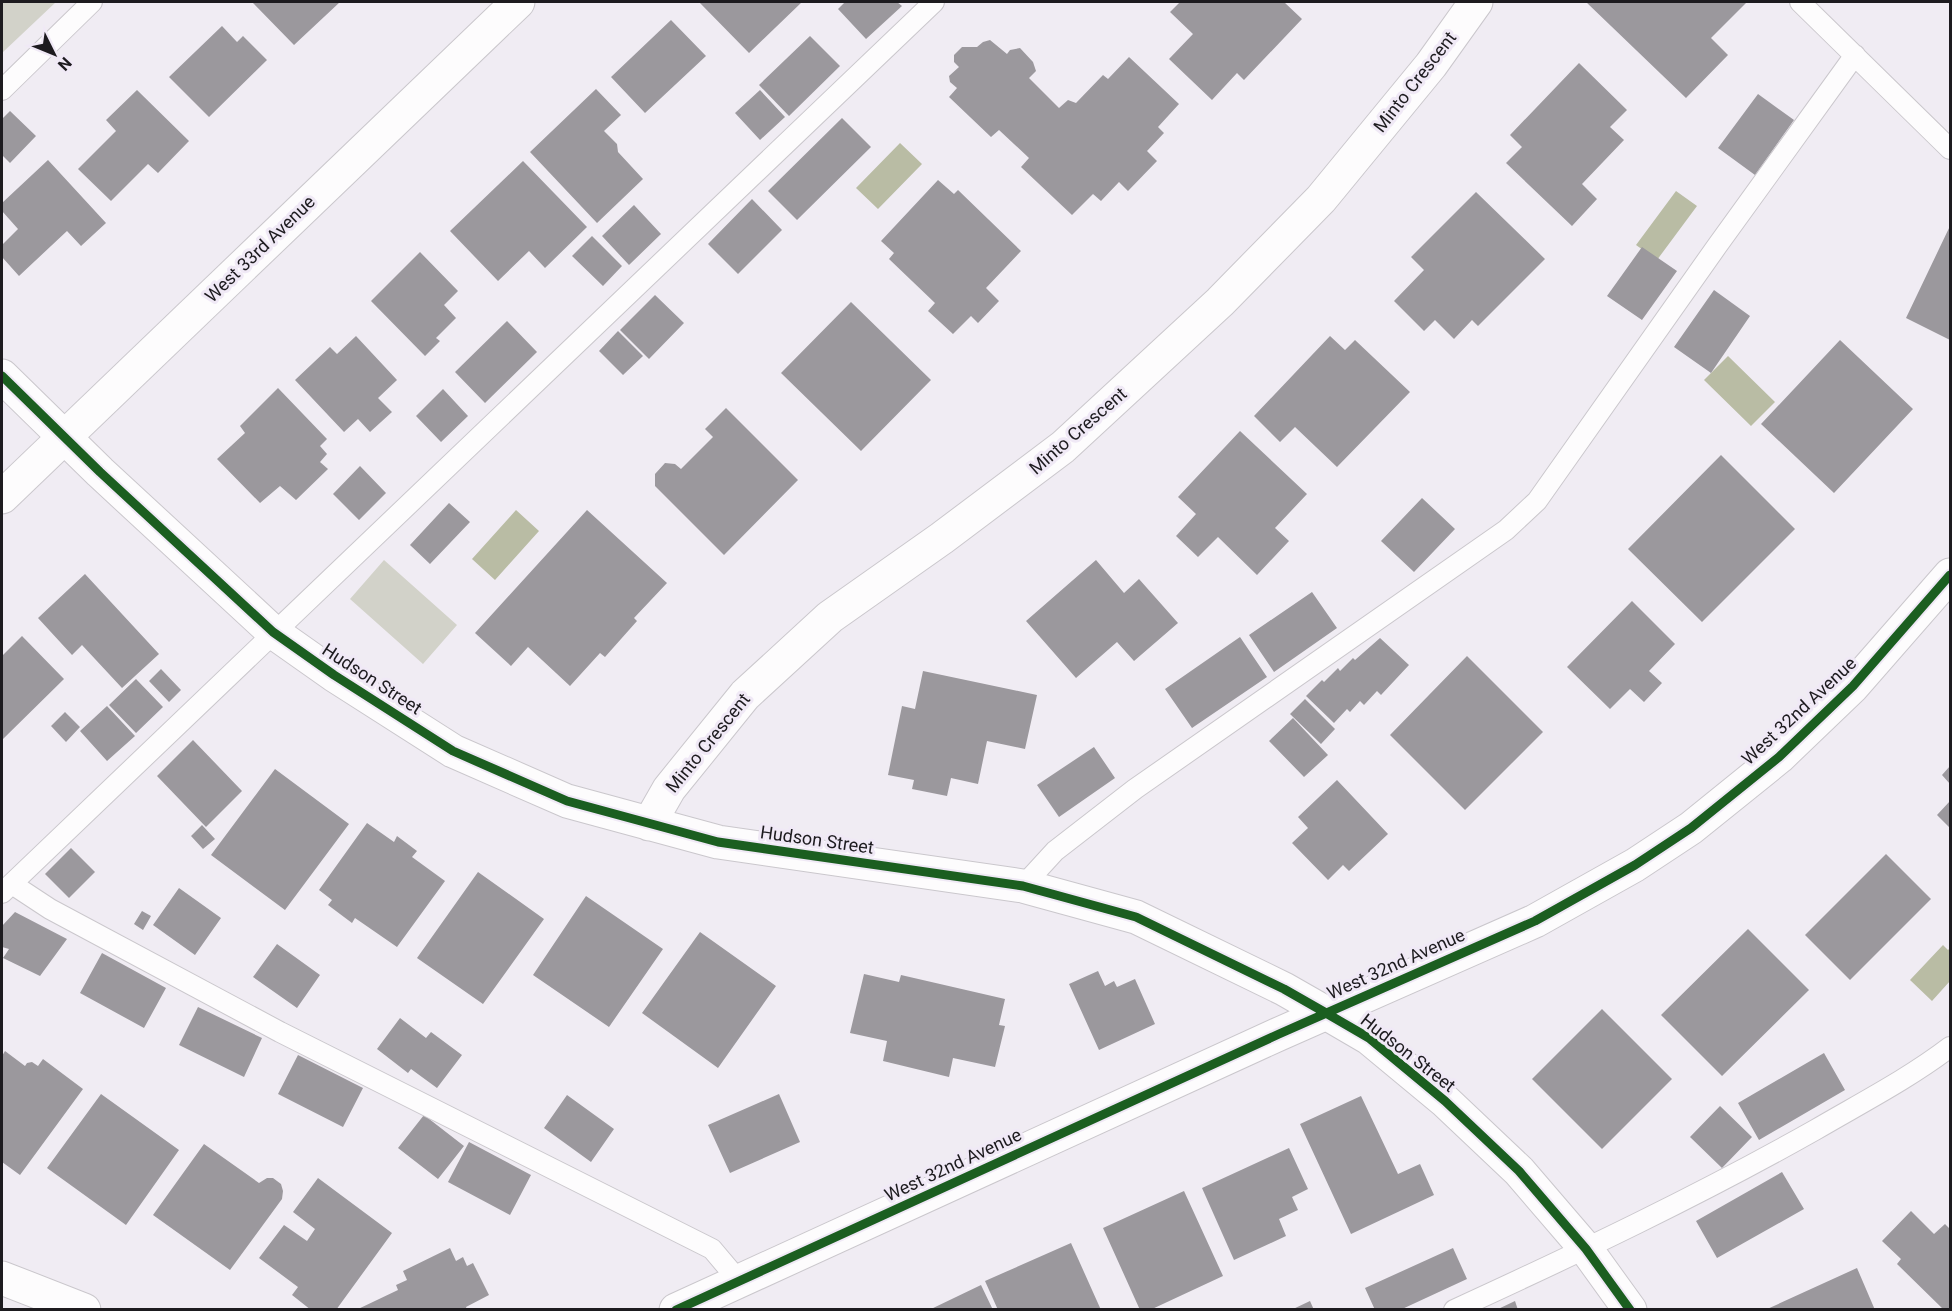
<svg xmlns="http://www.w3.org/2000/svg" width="1952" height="1311" viewBox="0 0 1952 1311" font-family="Roboto,sans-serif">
<rect width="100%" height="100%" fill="#f0ecf3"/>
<path fill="#d2d2c9" d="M2,2h54l-54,51z
M384,560l73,65 -34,39 -73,-65z"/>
<path fill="#b9bca4" d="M900,143l22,21 -44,45 -22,-21z
M1676,191l21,15 -40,54 -21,-15z
M1728,356l47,46 -24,24 -47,-46z
M516,510l23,21 -44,49 -23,-21z
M1943,945l5,5 2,-2v33l-18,20 -22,-21z"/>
<path fill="#9b989d" d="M252,2h88l-46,43z
M699,2h103l-53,51z
M845,2h52l5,4 -36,33 -28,-30z
M1180,2h104l18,17 -58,61 -7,-7 -25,27 -43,-41 24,-25 -23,-22z
M1586,2h161l-36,36 17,17 -42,43z
M671,20l35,36 -61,57 -34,-36z
M222,26l15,16 6,-6 24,24 -58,57 -40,-40z
M810,36l30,30 -51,50 -30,-31z
M990,40l17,14 3,-4 10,-2 13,14 3,9 -7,7 30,30 9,-8 8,3 27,-28 5,4 21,-22 50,47 -21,23 6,6 -17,18 10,10 -29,30 -9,-9 -18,19 -8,-7 -21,21 -51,-48 8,-9 -30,-28 -8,7 -42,-40 8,-9 -7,-6 -1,-6 10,-9 -5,-5v-7l8,-8h15l6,-5z
M1579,63l48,47 -17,17 14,13 -42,44 15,15 -25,27 -66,-63 16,-16 -12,-12z
M596,89l25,26 -17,16 13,13 1,8 25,27 -46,44 -67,-71z
M137,90l52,51 -31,32 -10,-9 -37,37 -33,-32 38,-38 -10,-11z
M760,90l25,27 -25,23 -25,-27z
M1758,94l36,26 -39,55 -37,-27z
M10,111l26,25 -26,27 -8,-8v-36z
M842,118l29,29 -74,73 -29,-29z
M48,160l58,63 -25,23 -14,-15 -48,45 -17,-19v-12l16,-16 -16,-18v-8z
M523,161l64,66 -42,41 -16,-17 -31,30 -48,-50z
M938,180l16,14 4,-4 63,61 -35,37 13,13 -21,22 -7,-7 -18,18 -25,-23 7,-8 -46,-44 5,-6 -13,-12z
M1476,192l69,67 -67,67 -6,-6 -18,19 -19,-19 -11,11 -30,-30 30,-31 -13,-13z
M752,199l30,31 -44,44 -30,-30z
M634,205l27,29 -32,31 -27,-29z
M1950,226v114l-44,-22z
M592,236l30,30 -19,20 -31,-30z
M1642,247l35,24 -35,49 -35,-24z
M420,252l38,39 -14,14 12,13 -20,20 4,3 -15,15 -54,-55z
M1714,290l36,26 -39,57 -37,-26z
M655,295l29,28 -35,36 -29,-29z
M851,302l80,78 -70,71 -80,-78z
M507,321l30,31 -52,51 -30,-31z
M618,331l25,25 -20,19 -24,-24z
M356,336l41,44 -19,18 14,14 -22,20 -12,-13 -14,13 -49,-52 35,-33 7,7z
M1330,336l15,14 10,-10 55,52 -73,75 -42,-40 -15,15 -26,-26z
M1840,340l73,69 -79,84 -73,-69z
M278,388l49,51 -7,7 7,8 -7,8 8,7 -32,31 -16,-14 -20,17 -43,-44 28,-26 -5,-7z
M443,389l25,27 -27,26 -25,-26z
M726,408l72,72 -74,75 -69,-69v-12l10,-11 10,1 6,5 32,-32 -8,-8z
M1240,431l67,63 -32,34 14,13 -32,34 -39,-38 -20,20 -22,-21 20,-22 -18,-17z
M1721,455l74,74 -93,93 -74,-73z
M360,466l26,27 -27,27 -26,-26z
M1422,498l33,31 -41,43 -33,-31z
M449,503l21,19 -40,42 -20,-19z
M587,510l80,73 -33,35 3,3 -32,36 -5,-4 -30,33 -42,-39 -17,19 -36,-33z
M1096,560l28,33 15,-14 39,44 -44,38 -17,-19 -41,36 -50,-57z
M85,574l74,80 -37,34 -40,-43 -10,10 -34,-37z
M1312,592l25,36 -63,44 -25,-37z
M1632,601l43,43 -26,27 13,12 -18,19 -14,-13 -20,20 -43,-42z
M22,636l42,43 -61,60 -1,-2v-81z
M1240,637l27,40 -75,51 -27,-39z
M1380,638l29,27 -28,30 -4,-4 -13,14 -4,-4 -10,11 -3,-3 -13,14 -28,-27 16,-16 2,2 14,-14 2,3 13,-13 2,2z
M1467,656l76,76 -78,78 -75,-75z
M161,669l20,21 -12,12 -20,-21z
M923,671l114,24 -12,54 -38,-8 -9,43 -27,-6 -4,18 -35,-7 2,-9 -26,-5 14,-69 13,3z
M136,679l27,28 -27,26 -27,-28z
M1305,699l30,30 -14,15 -31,-30z
M107,706l28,30 -28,25 -27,-30z
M65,712l15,15 -14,15 -15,-16z
M1293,718l35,37 -24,22 -35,-36z
M193,740l49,51 -36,36 -49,-51z
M1094,747l21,31 -56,39 -22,-32z
M1950,766v18l-8,-9z
M275,769l74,55 -64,86 -74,-55z
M1337,780l51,54 -39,37 -6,-6 -15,15 -36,-37 16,-15 -10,-11z
M1950,801v27l-13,-13z
M367,823l27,19 3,-6 20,15 -5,6 33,24 -48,66 -42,-29 -3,5 -24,-18 4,-5 -13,-10z
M202,825l13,14 -12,10 -12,-13z
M71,848l24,24 -26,26 -24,-24z
M1886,854l45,45 -81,81 -45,-45z
M478,872l66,47 -61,85 -66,-46z
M179,888l42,30 -26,37 -42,-30z
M586,896l77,53 -54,78 -76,-52z
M142,911l9,5 -8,14 -9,-6z
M15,912l52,27 -27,37 -37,-18 6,-9 -7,-2v-21z
M1748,929l61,61 -87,86 -61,-61z
M700,932l76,54 -58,82 -76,-55z
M277,944l43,31 -23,33 -44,-31z
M102,953l64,35 -22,40 -64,-35z
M1098,971l7,15 9,-5 3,6 18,-8 20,45 -56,26 -30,-66z
M864,974l35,8 2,-7 104,24 -6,26 6,1 -10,41 -42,-9 -4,19 -66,-16 4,-20 -37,-8z
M198,1007l64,31 -18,39 -65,-32z
M1602,1009l70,70 -70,70 -70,-70z
M400,1018l26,20 5,-6 31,23 -25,33 -26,-19 -3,4 -31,-24z
M5,1051l20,15 2,-3 5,-1 6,4 5,-7 40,30 -63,86 -18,-13v-106z
M1824,1053l21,37 -86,50 -21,-37z
M298,1055l65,33 -20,39 -65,-33z
M101,1094l78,56 -53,75 -79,-57z
M779,1094l21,48 -70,31 -22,-48z
M567,1095l47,34 -23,33 -47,-34z
M1361,1096l37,78 22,-10 14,31 -83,39 -51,-110z
M1720,1106l32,31 -30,31 -32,-31z
M424,1115l40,31 -26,33 -40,-31z
M469,1142l62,33 -21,40 -62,-33z
M204,1144l55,39 8,-5h6l8,6 2,7 -1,8 -52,71 -77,-55z
M1289,1148l19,41 -16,8 6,13 -19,9 7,17 -52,24 -32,-72z
M1782,1172l22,37 -87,49 -21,-37z
M318,1178l74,55 -56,77h-25l-19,-15 6,-8 -39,-29 25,-33 23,16 8,-12 -22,-17z
M1184,1191l39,85 -73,34h-10l-37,-82z
M1911,1211l23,23 11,-10 5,5v81h-6l-47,-46 4,-5 -19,-18z
M1071,1243l30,67h-103l-13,-29z
M450,1248l6,13 7,-4 4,9 6,-3 16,32 -23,12 1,3h-111l42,-20 -2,-5 11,-5 -4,-9z
M1453,1248l14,31 -67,31h-25l-10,-22z
M1857,1268l18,42h-110z
M981,1285l12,25h-64z
M1310,1301l4,9h-23z
M1515,1301l3,9h-22z"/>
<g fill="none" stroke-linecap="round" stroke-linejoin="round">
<g stroke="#cac7cc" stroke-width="22">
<path id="lane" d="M1800,2l150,147
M2,90l90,-88
M12,884l38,25 230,123 432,217 27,32
M1023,886l32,-35 80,-62 371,-259 31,-29 180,-255 138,-191
M2,893l932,-891
M1454,1310c122,-56 244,-114 361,-180 46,-27 93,-51 135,-83"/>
</g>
<g stroke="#cac7cc" stroke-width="35">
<path id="street" d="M2,376l98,96 173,160 61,43 119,76 114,50 151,41 305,44 113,31 148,72 42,24 43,25 76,63 74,70 67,78 44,61
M649,824l20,-35 76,-94 85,-78 112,-79 121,-91 157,-145 101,-103 110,-134 45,-63
M2,1278l82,32
M676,1310l603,-276 256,-113 100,-56 56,-37 88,-71 74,-71 97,-111"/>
</g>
<g stroke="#cac7cc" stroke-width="35">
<path id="secondary" d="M2,497l516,-495"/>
</g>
<use href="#lane" stroke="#fdfcfd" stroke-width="20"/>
<use href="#street" stroke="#fdfcfd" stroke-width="33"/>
<use href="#secondary" stroke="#fdfcfd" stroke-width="33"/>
<g stroke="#f0e9f6" stroke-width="13">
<path id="cycleway" d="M2,376l98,96 173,160 61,43 119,76 114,50 151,41 305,44 113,31 148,72 42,24 43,25 76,63 74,70 67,78 44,61
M676,1310l603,-276 256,-113 100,-56 56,-37 88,-71 74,-71 97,-111"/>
</g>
<use href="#cycleway" stroke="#1b5e20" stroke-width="9"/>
</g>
<g text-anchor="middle" stroke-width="6" stroke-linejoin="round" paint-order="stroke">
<g font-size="18" fill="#1d1b1f" stroke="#f0e9f6">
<text transform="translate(1415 82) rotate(-52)" y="6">Minto Crescent</text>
<text transform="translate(260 249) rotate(-44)" y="6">West 33rd Avenue</text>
<text transform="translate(1078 431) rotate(-41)" y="6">Minto Crescent</text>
<text transform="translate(372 679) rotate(33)" y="6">Hudson Street</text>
<text transform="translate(1799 711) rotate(-43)" y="6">West 32nd Avenue</text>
<text transform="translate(708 743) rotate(-51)" y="6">Minto Crescent</text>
<text transform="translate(817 840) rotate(8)" y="6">Hudson Street</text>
<text transform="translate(1396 964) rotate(-24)" y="6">West 32nd Avenue</text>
<text transform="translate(1408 1053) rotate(38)" y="6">Hudson Street</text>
<text transform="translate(953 1165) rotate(-25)" y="6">West 32nd Avenue</text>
</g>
</g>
<rect width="1952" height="1311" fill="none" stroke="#1d1b1f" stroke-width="6"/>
<g transform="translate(54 54) rotate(133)" stroke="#f0e9f6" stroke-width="4.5" paint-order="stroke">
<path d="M0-4.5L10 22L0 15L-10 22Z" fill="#1d1b1f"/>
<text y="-9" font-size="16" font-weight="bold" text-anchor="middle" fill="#1d1b1f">N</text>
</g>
</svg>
